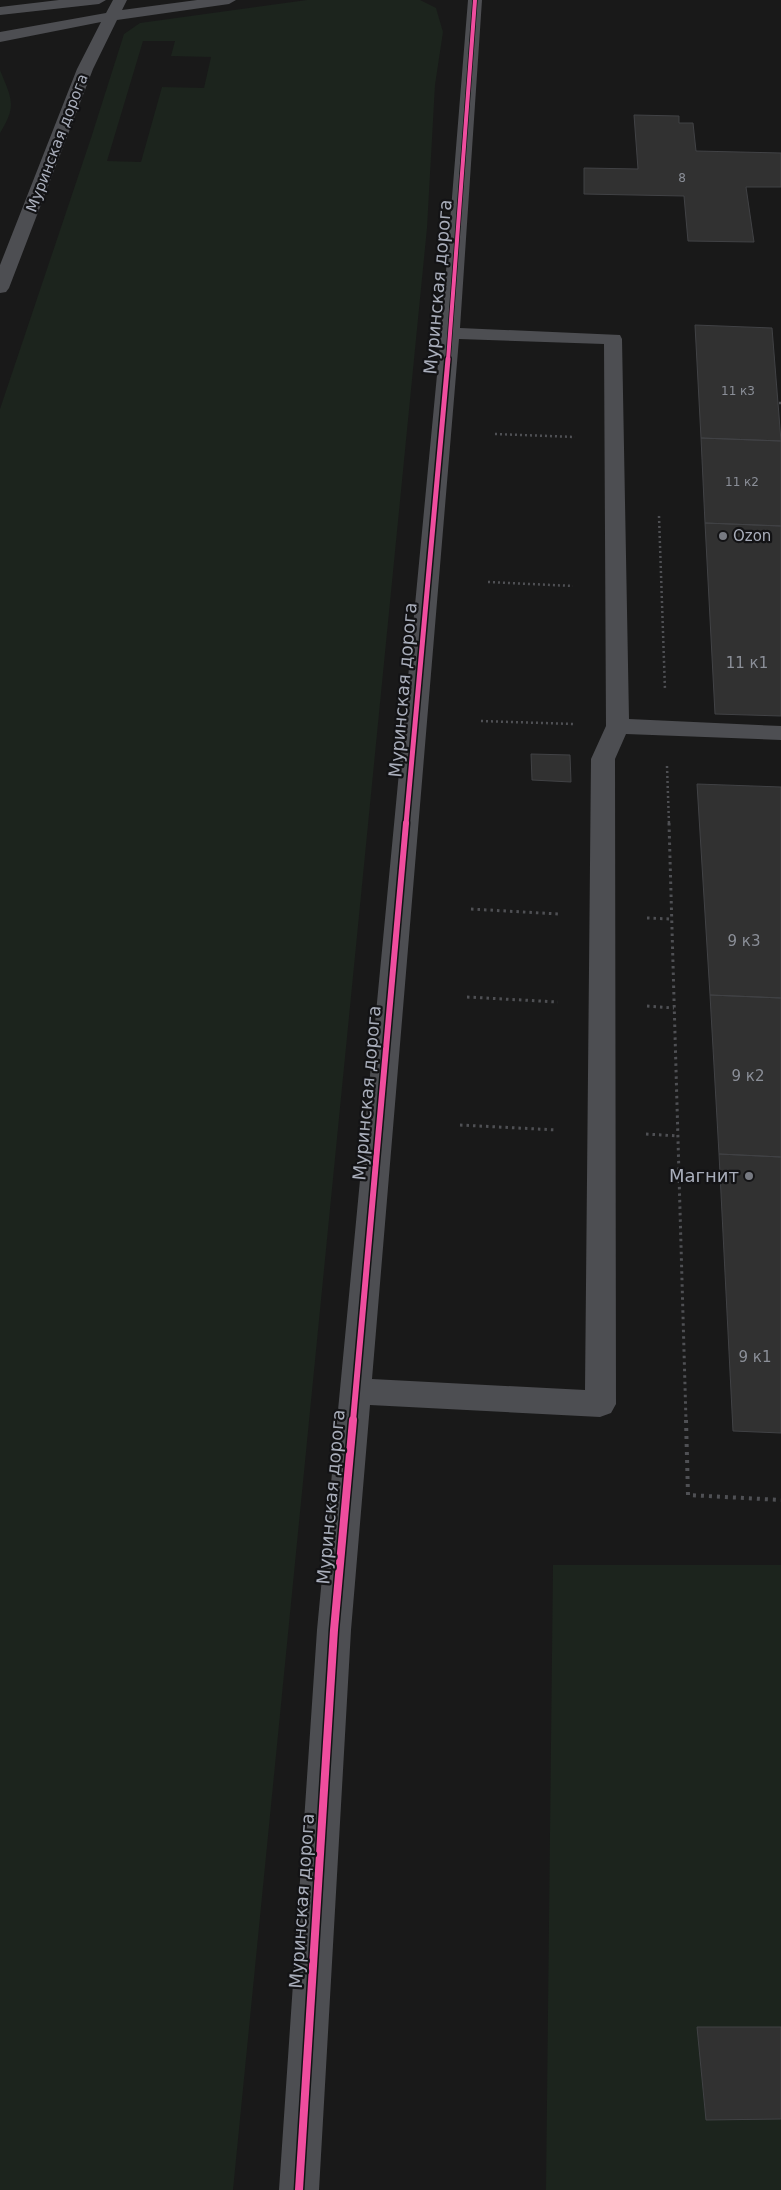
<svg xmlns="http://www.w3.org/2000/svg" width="781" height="2190" viewBox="0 0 781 2190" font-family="'DejaVu Sans',sans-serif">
<rect width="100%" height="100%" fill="#191919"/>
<path fill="#1c241d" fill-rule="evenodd" d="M307,0h113l16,8 7,24 -8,53 -8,143 -194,1962h-233v-1781l91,-271 33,-104 16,-11zM143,41h32l-4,15 40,1 -7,31 -42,-1 -21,75 -34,-1z
M0,70c12,30 17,35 0,63z
M553,1565h228v625h-235z"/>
<path fill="#313131" stroke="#414245" d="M634,115l45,1v7h14l3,28 85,2v34h-35l8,55 -66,-1 -4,-45 -100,-2v-26l54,1z
M695,325l77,3 9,113 -80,-3z
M701,438l80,3v85l-76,-3z
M705,523l76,3v190l-66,-2z
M531,754l39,1 1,27 -39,-2z
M697,784l84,3v211l-71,-3z
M710,995l71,3v159l-62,-3z
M719,1154l62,3v276l-48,-2z
M697,2027h84v92l-75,1z"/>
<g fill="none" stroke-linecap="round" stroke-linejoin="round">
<path stroke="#4f5054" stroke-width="2.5" stroke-dasharray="2 3" stroke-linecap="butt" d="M779,403h2
M495,434l80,3
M659,516l6,174
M488,582l85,4
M481,721l92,3
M667,766l2,58"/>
<path stroke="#4f5054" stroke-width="3" stroke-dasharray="2.5 4" stroke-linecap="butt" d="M669,823l17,598
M471,909l87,5
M647,918l24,1
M467,997l91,5
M647,1006l27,2
M460,1125l97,5
M646,1134l32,2"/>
<path stroke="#4f5054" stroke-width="4" stroke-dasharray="3 5" stroke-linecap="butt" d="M686,1420l2,75 93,5"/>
<path fill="#4d4e52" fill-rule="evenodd" d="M59,0h47l-7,4 -99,11v-8z
M113,0h14l-5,10 75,-10h39l-7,4 -112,16 -24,49 -84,219 -3,4 -6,1v-28l77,-196 24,-47 -101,20v-10l106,-19z
M468,0h14l-22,328 160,7 2,4 7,380 152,7v14l-155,-6 -11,25 1,645 -5,9 -11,4 -230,-12 -19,225 -32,560h-40l38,-560 124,-1297zM459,339l145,5 2,382 -15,33 -6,631 -213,-11z"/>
<g stroke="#131315" stroke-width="5.5">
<path id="cycleway-far3" d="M448,360l27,-360"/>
</g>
<g stroke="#131315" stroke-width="8">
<path id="cycleway-far2" d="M406,824l42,-465"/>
</g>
<g stroke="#131315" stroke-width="9">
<path id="cycleway-far1" d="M353,1421l53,-598"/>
</g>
<g stroke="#131315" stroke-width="11">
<path id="cycleway" d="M299,2190l35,-560 19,-210"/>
</g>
<use href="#cycleway-far3" stroke="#ef4d9e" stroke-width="4"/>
<use href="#cycleway-far2" stroke="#ef4d9e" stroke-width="5"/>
<use href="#cycleway-far1" stroke="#ef4d9e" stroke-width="6"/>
<use href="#cycleway" stroke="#ef4d9e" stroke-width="8"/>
</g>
<g fill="#777a82" stroke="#131315" stroke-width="2">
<circle cx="723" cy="536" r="5"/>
<circle cx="749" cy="1176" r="5"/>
</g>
<g text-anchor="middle" stroke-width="4.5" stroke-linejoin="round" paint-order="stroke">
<g font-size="12" fill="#8b8f98">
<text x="682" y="182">8</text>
<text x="738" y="395">11 к3</text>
<text x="742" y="486">11 к2</text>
</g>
<g font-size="15" fill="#a9aebb" stroke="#131315">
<text transform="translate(57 143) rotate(-69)" y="5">Муринская дорога</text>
</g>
<g font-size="15" fill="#a9aebb" stroke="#131315" text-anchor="start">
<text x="733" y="541">Ozon</text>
</g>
<g font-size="15" fill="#8b8f98">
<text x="747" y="668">11 к1</text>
<text x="744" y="946">9 к3</text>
<text x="748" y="1081">9 к2</text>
<text x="755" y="1362">9 к1</text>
</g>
<g font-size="18" fill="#a9aebb" stroke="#131315">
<text transform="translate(438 287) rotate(-85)" y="6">Муринская дорога</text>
<text transform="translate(403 690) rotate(-85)" y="6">Муринская дорога</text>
<text transform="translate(367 1093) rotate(-85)" y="6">Муринская дорога</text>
<text transform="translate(331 1497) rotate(-85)" y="6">Муринская дорога</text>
<text transform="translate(302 1901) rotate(-86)" y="6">Муринская дорога</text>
</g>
<g font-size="18" fill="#a9aebb" stroke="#131315" text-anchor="end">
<text x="739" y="1182">Магнит</text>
</g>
</g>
</svg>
